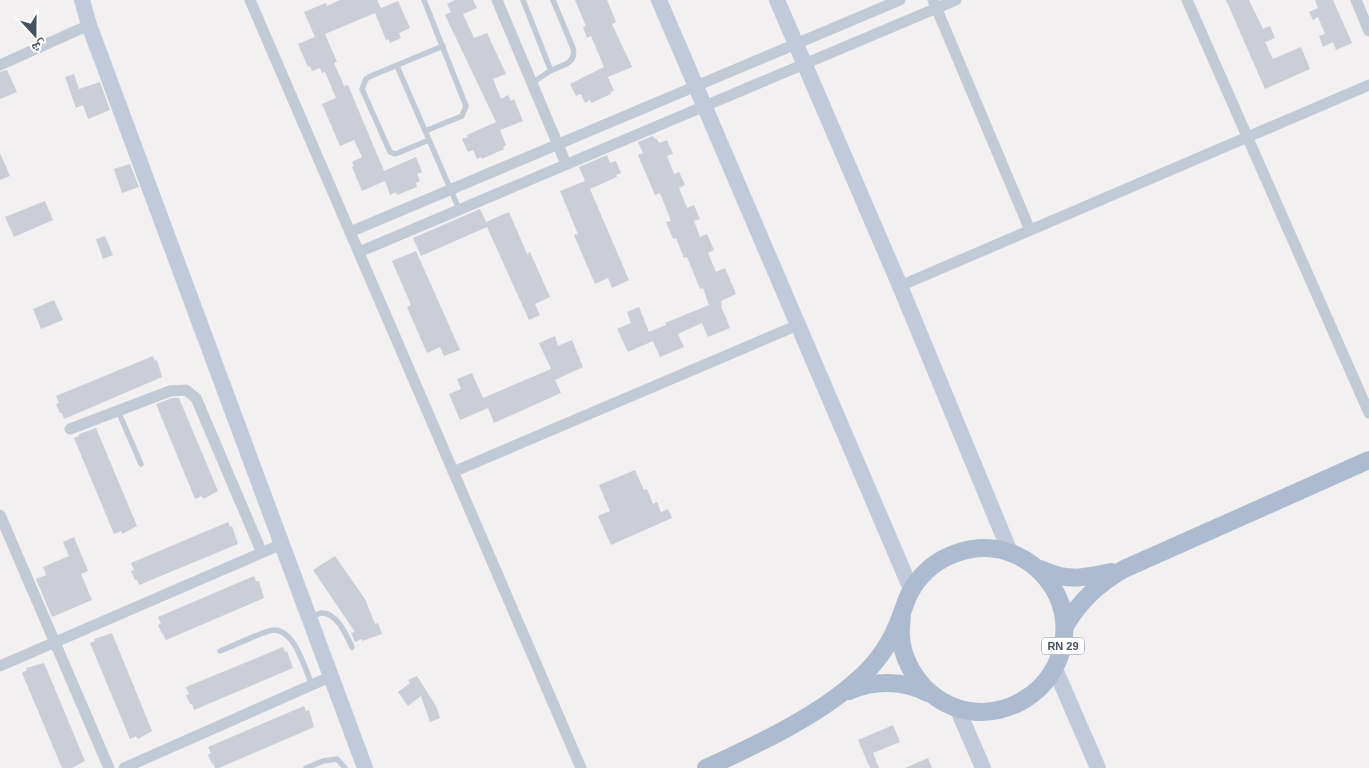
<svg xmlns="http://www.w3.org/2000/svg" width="1369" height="768" viewBox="0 0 1369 768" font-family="Helvetica,'Noto Naskh Arabic',sans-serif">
<rect width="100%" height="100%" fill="#f2f0f0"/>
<path fill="#cbced6" d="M340,0h37l4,8 17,-7 12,27 -11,5 2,5 -11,5 -2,-4 -2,1 -11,-27 -50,21 12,28 -3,1 8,18 2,5 4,-1 36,86 32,-14 6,15 -5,2 3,7 -4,2 1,4 -20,8 -1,-3 -6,3 -5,-14 -23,10 -10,-24 2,-1 -2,-4 10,-5 -8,-17 -14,6 -18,-42 14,-6 -11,-26 -3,1 -2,-5 -8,3 -2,-5 -2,1 -10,-23 17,-7 -11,-25 22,-9 1,3z
M455,0h18l4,8 -14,6 11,24 13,-5 19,41 -13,5 8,20 7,-4 3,6 3,-2 9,22 -23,9 6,15 -3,2 1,2 -22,10 -1,-2 -4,2 -4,-9 -5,2 -6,-13 6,-2 -1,-2 29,-13 -51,-107 6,-3 -4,-8z
M575,0h32l9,22 -4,2 20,43 -24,10 6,14 -4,1 1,2 -20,9 -1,-3 -5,3 -4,-9 -5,2 -6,-12 34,-17 -13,-31 -4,2 -4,-11 3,-1z
M1226,0h23l14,29 7,-3 5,12 -10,4 8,17 28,-12 9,22 -45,20z
M1315,0h18l19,43 -16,7 -3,-8 -10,5 -4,-11 6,-2 -7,-17 -5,3 -4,-8 9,-4z
M7,70l10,22 -17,7v-27z
M74,74l5,15 21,-7 10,28 -22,9 -5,-14 -7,3 -11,-31z
M653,136l2,3 1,-1 3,5 8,-3 6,14 -6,2 7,18 5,-2 6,13 -6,3 8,20 7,-3 6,14 -6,2 6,16 7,-3 7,16 -6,3 8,19 9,-4 11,26 -15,7 1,4 -1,1 9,22 -22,9 -6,-14 -24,11 6,13 -24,10 -7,-16 -25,11 -11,-23 14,-6 -4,-11 12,-5 10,25 17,-7 -1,-2 44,-18 -6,-17 -3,1 -13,-32 -3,1 -8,-20 -3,1 -7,-17 5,-1 -11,-28 -5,2 -17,-40 5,-2 -5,-11z
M0,153l10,23 -10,4z
M607,155l3,8 6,-2 5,12 -5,2 1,2 -27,12 39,91 -17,8 -4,-10 -13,6 -21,-49 4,-1 -18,-43 25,-10 -6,-14z
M130,164l9,23 -17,6 -8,-24z
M45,201l8,19 -39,17 -9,-20z
M480,209l6,13 23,-10 18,42 3,-2 20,45 -15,7 5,11 -11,5 -42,-93 -66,29 -8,-18z
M105,236l8,19 -10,4 -7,-20z
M416,251l44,99 -16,6 -4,-9 -13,6 -20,-46 4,-2 -19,-44z
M54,300l9,20 -22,9 -8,-20z
M555,336l3,10 14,-6 11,27 -28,13 6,13 -67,30 -6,-15 -28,12 -11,-26 12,-5 -4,-10 15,-6 11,25 68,-29 -12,-26z
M153,356l2,5 2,-1 5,17 -98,42 -2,-6h-2l-4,-9 3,-1 -3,-7z
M172,398h7l39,93 -15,8 -1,-3 -7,3 -39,-95z
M96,428l41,98 -15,8 -1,-3 -7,3 -40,-96 5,-2v-2z
M635,470l9,20 3,-1 6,15 4,-2 4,10 7,-3 4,9 -61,27 -13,-29 12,-5 -11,-26z
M228,522l2,5 2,-1 6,18 -99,41 -2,-5h-2l-4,-9 3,-1 -3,-7z
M74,537l14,34 -7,3 11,26 -40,17 -16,-38 10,-4 -3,-8 26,-11 -6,-14z
M335,556l30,43 10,25 3,-1 4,11 -20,7v-2l-7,3 -4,-9 4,-1 -42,-62z
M254,576l2,5h3l5,17 -98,42 -3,-6h-1l-4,-9 3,-1 -3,-7z
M112,633l40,98 -14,8 -2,-3 -6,3 -40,-96 5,-2 -1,-2z
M283,647l2,5 2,-1 6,17 -99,42 -2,-6h-2l-4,-9 3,-1 -3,-7z
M44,663l41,98 -13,7h-10l-40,-95 5,-3 -1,-2z
M417,676l19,30 4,12 -10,4 -9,-26 -13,10 -10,-14 12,-9 -2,-3z
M304,706l2,5 3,-1 5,17 -95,41h-4l-2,-5 -1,1 -4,-9 3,-2 -3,-6z
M893,725l7,17 -27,11 6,15h-9l-12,-28z
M928,758l4,10h-27z"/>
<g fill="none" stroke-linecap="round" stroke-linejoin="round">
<path stroke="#c2cad6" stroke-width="5.5" d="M424,0l42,106 -4,10 -37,15
M523,0l28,71
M397,66l62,143
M532,83c6,-4 12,-8 18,-12 11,-6 27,-7 23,-23l-20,-48
M429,140l-31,13 -3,1 -5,-2 -28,-63 4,-10 5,-3 72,-30
M118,411l23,53
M310,617c3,-1 8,-3 11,-4 15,-2 26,23 31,34
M220,651c9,-3 48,-22 54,-21 21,0 31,39 38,55
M306,768l17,-7 14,-2 8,9"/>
<path stroke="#c2cad6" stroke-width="11" d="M250,0l331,768
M497,0l69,164
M933,0l97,230
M1187,0l182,413
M1356,0l13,31
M0,65l89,-40
M350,232l550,-232
M359,252l597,-252
M900,286l469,-201
M70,429l100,-38 16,-1 10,8 66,155
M453,472l345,-147
M0,515l109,253
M0,666l282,-122
M124,768l208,-92"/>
<path stroke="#c1cada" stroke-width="16" d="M82,0l7,25 276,743
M659,0l252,589
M777,0l123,286 110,266
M1055,669l43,99
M957,708l26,60"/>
<path stroke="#adbbd0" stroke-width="18" d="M1040,569c28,13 42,9 71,3
M1065,626c15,-25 33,-42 59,-57l245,-109
M849,691c24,-11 55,-11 79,2
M706,768c48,-22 108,-50 148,-85 18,-15 33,-34 42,-55 6,-12 9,-28 16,-39 21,-35 67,-51 104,-34 24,11 42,33 47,58 14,79 -80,132 -138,75 -13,-14 -23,-32 -24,-52 -1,-7 1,-15 1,-23"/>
</g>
<g text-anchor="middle" stroke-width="4" stroke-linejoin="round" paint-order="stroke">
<rect fill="#fff" stroke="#7e848f" stroke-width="1" x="1042" y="637.5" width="42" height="17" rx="4"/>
<g font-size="11" font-weight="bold" fill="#46505f">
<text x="1063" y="650">RN 29</text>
</g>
</g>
<g transform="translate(35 35) rotate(159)" stroke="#ffffff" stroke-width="4" paint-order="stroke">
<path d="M0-4L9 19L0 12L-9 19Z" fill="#46505f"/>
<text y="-8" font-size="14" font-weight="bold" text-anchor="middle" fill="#46505f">ش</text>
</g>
</svg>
